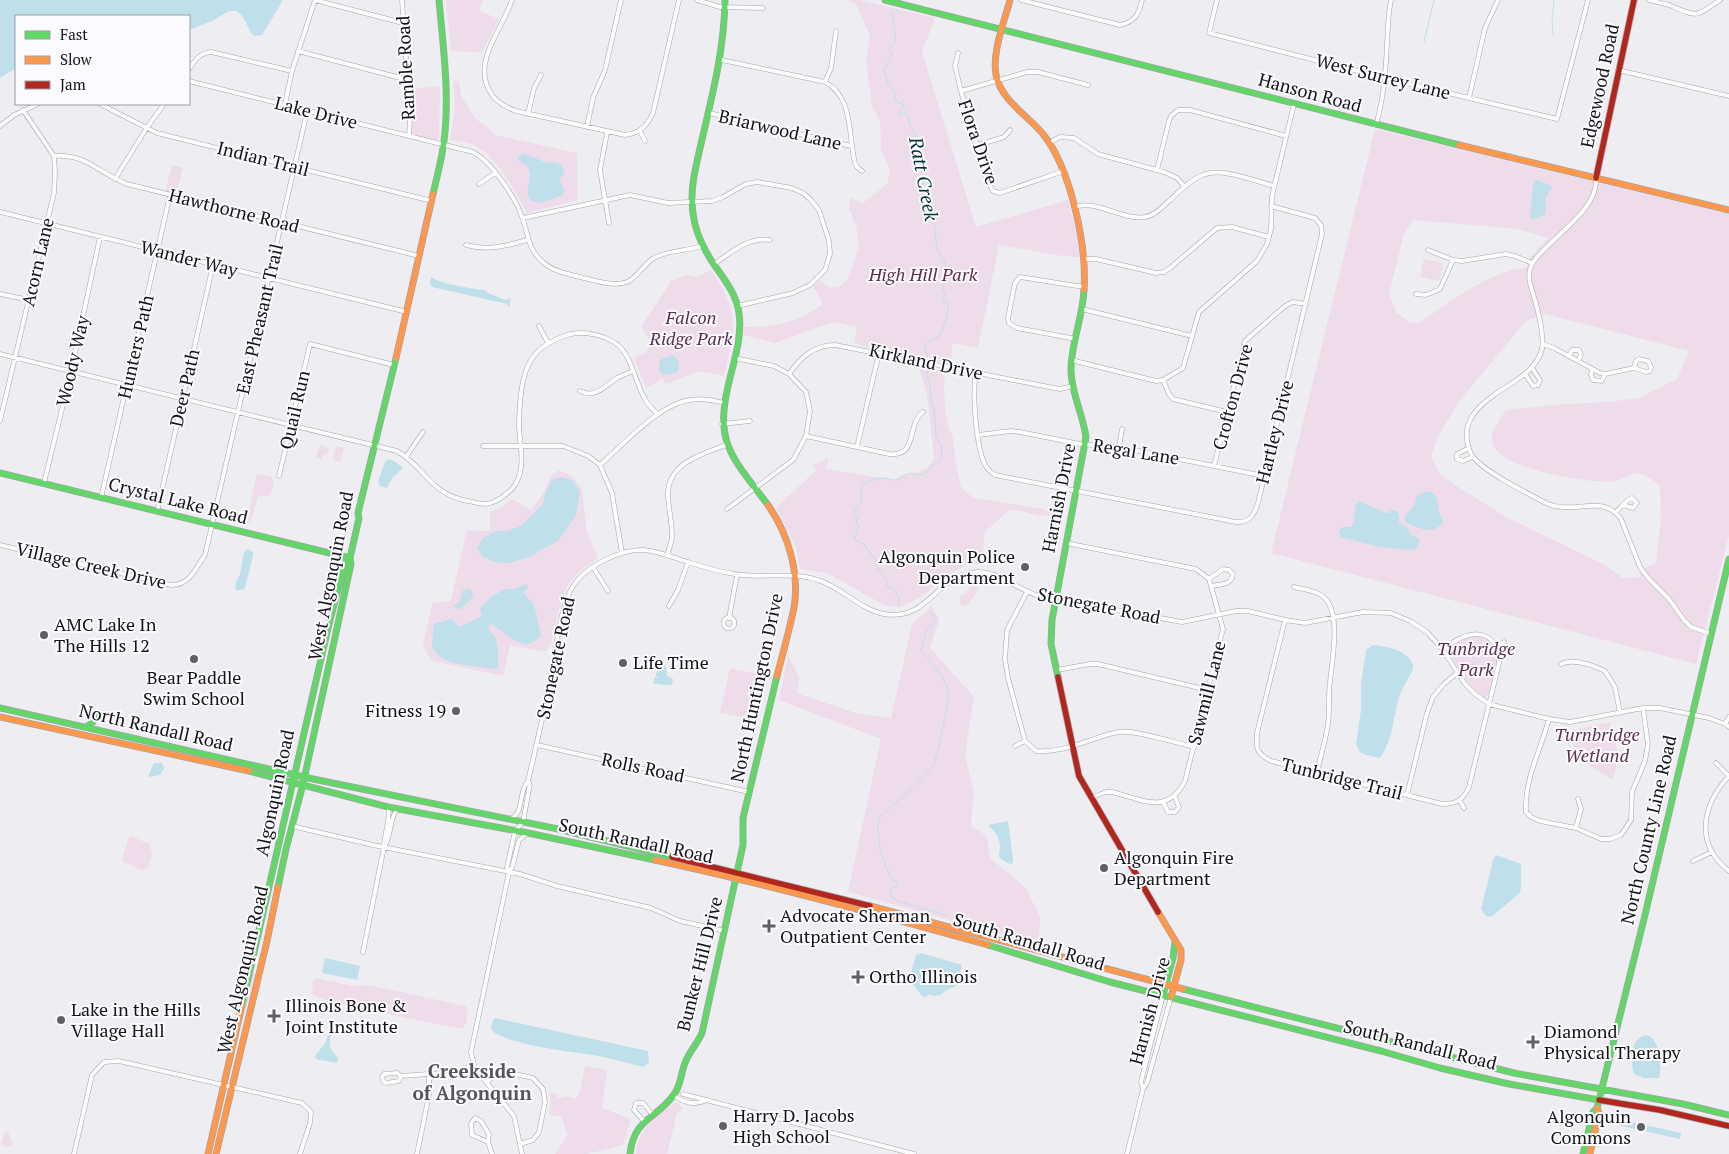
<svg xmlns="http://www.w3.org/2000/svg" width="1729" height="1154" viewBox="0 0 1729 1154" font-family="'PT Serif',serif">
<rect width="100%" height="100%" fill="#eeeef2"/>
<path fill="#eedcea" fill-rule="evenodd" d="M446,0h37l-3,11 19,8 -17,33 -31,-1z
M850,0h9l76,18 -13,34 54,175 92,-27 9,37 3,20 -18,-1 -63,-11 -21,103 -25,-5 -3,21 -92,-19v-1l-4,-1 3,-16 -24,-5 -58,21 -32,-8 1,-8c32,-1 52,-3 79,-23l-10,-18 7,-6 10,8 9,-1 9,-8 11,-32 -3,-22 -7,-16 1,-11 13,5 24,-19 3,-11 -3,-11 -6,-11 -1,-30 -8,-15 -6,-46 4,-24 -14,-32 -6,-2z
M453,81h6l2,15 16,24 13,9 5,6 82,18 1,47 -51,13c-10,-19 -33,-60 -53,-68 -7,-3 -16,-4 -24,-5l5,-33z
M440,86l-1,52 -3,2 -25,-6v-45z
M1375,129l354,85v321l-33,129 -425,-111zM1413,220l105,9 30,9 -18,19 -4,11c-38,3 -75,34 -106,54l-10,1 -14,-11 -7,-17 15,-62zM1545,314l144,37 -12,28 -38,19 -31,4 -43,2 -59,6c-5,8 -15,19 -14,30 1,29 93,42 116,42 12,0 21,-10 33,-8 7,1 14,8 19,12l1,34 -5,43 -17,8 2,6 -18,1 -20,-14 -97,-47 -48,-30 -18,-13 -9,-18 8,-22 22,-35 65,-78z
M172,165l11,3 -7,26 -11,-2z
M1424,259l19,4 -4,18 -19,-4z
M711,270c30,44 24,57 13,106l-24,-5 -34,13 -4,-5 -16,9 -12,-30 13,-6 4,-11 -10,-14 30,-46 15,-6 10,2z
M918,366l27,5 -1,17 1,20 4,22 4,6 2,25 6,26 12,11 65,10 19,5 1,4 -13,-2 -5,1 -23,-6 -9,1 -23,21 -4,31 -16,3 -16,8 -28,23 -21,10 -16,-2 -57,-32 -27,-4 -4,-22 -20,-39 40,-38 -3,-5 16,-7 -3,11 68,11 10,-6 10,-1 13,-5 7,-9 -7,-65z
M320,444l9,5 -2,6 -4,-1 -1,5 -6,-1z
M336,446l8,2 -4,14 -8,-2z
M559,470l14,7 9,12 5,43 11,26c-9,6 -18,12 -25,20 -12,14 -17,49 -23,68l-5,6 -35,-7 -7,31 -71,-15 -9,-15 9,-43 19,-2 16,-71 23,1v-19l11,-5 11,-8 19,11 13,-18 6,-15z
M257,474l15,3 2,6 -3,12 -3,1h-10l-6,23 -3,3 -2,-3z
M978,585v5l-10,15 -5,1 -4,-4 1,-6 9,-6 1,-4z
M932,606l7,14 -9,28 44,49 -9,58 9,38 -3,33 16,10 3,22 36,30 15,31 -4,25 -189,-52 33,-153 -102,-39 9,-45 11,22 -2,15 2,2 60,20 32,4 21,-94z
M1470,636c30,1 28,22 23,44 -2,7 -2,14 -8,18 -17,-12 -27,-29 -36,-49l11,-9z
M730,668l34,7 -9,45 -35,-7z
M1610,722c7,23 11,35 2,58l-40,-26 3,-13 -1,-11z
M129,836c6,0 12,6 20,7l3,11 -5,15 -7,1 -10,-6 -7,-1 -1,-3z
M251,972l5,1 -14,51z
M315,978l37,8 16,-1 98,21c2,7 2,16 -3,22l-13,-1 -123,-26 -14,-6 -1,-13z
M585,1066l22,4 -5,38 29,11 -8,26 -36,9h-32l12,-18 -5,-20 -13,-1 2,-15 -2,-7h7l2,5 9,-2 9,3 5,-11z
M675,1103h2l5,5 -1,4 -4,1 -10,41h-31c1,-24 20,-38 39,-51z
M5,1132h3l4,10v5l-9,-1 -2,-3z"/>
<path fill="#bfdfea" d="M0,0h283l-21,35 -8,1c-8,-9 -8,-20 -18,-25h-7l-17,10 -23,9v-14h-173v52l-16,10z
M523,153l24,10 8,-1 7,3 2,8 -5,7 5,9 -1,6 -23,8 -10,-3c-6,-12 3,-20 -1,-30 -2,-5 -9,-8 -12,-12z
M1536,180l12,4 4,3 -7,12 1,15 -14,6 -2,-3 3,-32z
M431,277c10,7 42,12 54,13l1,2 19,8 6,-2 -2,10 -2,-4 -75,-17 -2,-4z
M672,355c7,4 8,11 5,17 -8,2 -13,5 -18,-2l1,-10z
M389,459l7,3 7,6 -11,10 -5,10 -7,-2 -2,-4 7,-20z
M561,477l11,3 8,12 -4,23 -17,25 -30,17 -20,6 -14,-1 -12,-5 -6,-9 6,-10 13,-7h11l14,-5 22,-22 2,-10 7,-14z
M1428,491c11,3 9,11 11,20 0,3 3,7 4,11 -9,12 -18,8 -29,4 -5,-2 -7,-2 -10,-7 2,-6 8,-9 10,-14 5,-10 -1,-9 14,-14z
M1359,501l27,12h3l2,-3 6,1 2,5v7l7,4 4,7 9,5 -1,8 -3,2 -4,1 -31,-3 -39,-10 -2,-5 3,-5h8l4,-4 1,-17z
M248,549l5,3v4l-8,32 -3,2h-6c-2,-7 2,-10 4,-16 2,-8 2,-16 5,-24z
M526,584l2,4 -5,4 11,13 7,31c-3,2 -6,5 -10,7 -11,5 -30,-12 -39,-19l-5,3 9,12 2,11v19c-17,-2 -65,-3 -66,-25 0,-7 2,-14 2,-20l18,-5 7,8c9,-5 14,-5 23,-12l-2,-7 11,-11 14,-8h9z
M468,589l3,1 3,6 -15,14 -5,-4 6,-6 3,-10z
M1373,645c13,1 35,5 40,20 2,5 -11,22 -13,30 -7,20 -7,46 -20,63l-14,-3 -6,-3 -4,-8 5,-34v-26l5,-34z
M658,664l8,2 1,10 6,3 -1,6h-8l-11,-2 2,-6 5,1 -4,-2z
M154,763h8l2,5 -4,7 -12,2z
M1008,821l5,39 -1,5c-3,-2 -8,-4 -11,-6 -4,-5 -1,-8 -1,-13 -1,-9 -5,-15 -12,-21z
M1496,855l25,9v24l-2,6 -28,23 -5,-1 -5,-7 12,-49z
M921,953l41,12c-2,7 -2,17 -7,21 -5,4 -9,2 -14,9l-8,1 -3,-2 -5,3 -3,-1 -13,-17 7,-24z
M325,958l35,8 -3,14 -35,-7z
M495,1018l153,33 1,12 -6,4c-15,-4 -30,-8 -45,-11 -30,-5 -80,-9 -105,-24l-2,-5 2,-7z
M331,1019l5,1 -6,18v10l8,10 -1,5 -21,-4 -1,-3 11,-14z
M1646,1035c3,1 5,2 7,4 7,9 9,29 6,39h-15l-10,-4c-4,-14 -4,-36 12,-39z
M1616,1120l7,2h9l49,11 -1,6 -67,-15v-2z"/>
<g fill="none" stroke-linecap="round" stroke-linejoin="round">
<path stroke="#bfdfea" stroke-width="1" d="M892,11c0,6 5,27 3,31 -2,2 -4,4 -6,7l3,5 -8,17 5,15 7,6 -1,5 1,4 8,4 -5,9 7,-1 3,4c-1,4 2,13 6,15v8l7,34 3,4 -3,10 6,4 -2,6c9,14 8,34 11,50 2,7 7,11 9,18l-3,24 2,4 -3,6 6,3c0,12 -4,25 -10,35l-8,2 -6,7 3,9
M1553,35l-1,-12 2,-23
M1424,42l10,-42
M899,605v-7l-4,-8 -8,-4 -1,-7 -8,-9 -1,-8 -13,-18 -10,-5 5,-13 -3,-1 1,-6 -4,-6c6,-8 12,-14 7,-23 4,-9 14,-12 24,-12 3,0 7,2 11,2 6,0 9,-5 14,-7 20,6 17,-5 32,-13l1,-14 -6,-8 -2,-30 -2,-1 -3,-26 -3,-1 2,-2 -1,-8
M930,612l3,2 2,9 -9,8 -5,20c10,11 23,24 27,40 2,6 -11,71 -16,77 -14,17 -36,34 -53,50 -3,17 2,40 10,55 3,6 7,8 9,13l-6,2 -2,2 1,7 7,4 47,14"/>
<g stroke="#a3a4a7" stroke-width="5">
<path id="street" d="M315,0l88,23
M402,0l8,120 -1,16
M512,0c-9,28 -39,60 -23,90 5,11 16,17 27,21l109,24c15,-2 22,-9 28,-22l26,-113
M697,0l23,7 43,1
M1021,0l99,25c15,-3 19,-11 22,-25
M1217,0l-8,33 176,45 172,41 31,-119
M1649,0c7,2 14,3 20,5 29,12 25,13 51,-5
M298,51l110,29
M958,53l-3,13 6,25 27,91 5,9 7,2 61,-21
M722,60l103,22c29,15 23,54 30,81l2,4 5,4
M189,69c6,-9 11,-16 22,-17l81,19
M1618,70l111,26
M189,81l284,71c19,10 42,45 49,65 7,19 6,34 23,47 12,9 28,11 43,15 12,3 29,8 41,2 8,-4 16,-18 25,-23 14,-8 33,-7 48,-12
M825,82l6,-14 5,-37
M961,91l66,-19h11l50,13
M1469,98l16,-70 13,-28
M100,104l57,29 275,68
M285,104l7,-33 23,-71
M709,113l142,33
M528,114l6,-26 7,-13
M1376,125c8,-27 10,-54 11,-82 1,-14 1,-29 4,-43
M0,126l14,-11 24,-11
M587,127l6,-29 12,-28 16,-70
M640,131l5,10
M607,133l-7,37 9,53
M1049,143l11,-6 14,1 24,16 66,18 13,6 8,9
M978,145l26,-8 6,-7
M54,156c34,-2 44,17 73,28l292,72
M1157,170l12,-49 2,-5 7,-6h12l96,26
M1596,178c3,32 -45,59 -62,83 -11,15 0,31 3,47 3,10 7,32 5,41 -6,23 -30,33 -48,46 -17,12 -32,27 -26,50 1,4 3,10 6,13 14,16 55,36 74,46 27,11 55,-11 73,15l19,48 8,11 21,21 15,21 7,7 20,7
M115,179l31,-50 18,-25
M479,184l16,-11
M1074,207c24,-8 48,14 71,10 10,-1 18,-11 25,-17 10,-9 21,-21 33,-25 19,-8 52,6 71,11
M0,212l407,100
M523,218l107,-23 38,8 44,-2 11,-4 23,-13 11,-2 35,6 11,5 8,7 8,10 10,31 1,13 -5,16 -15,15 -17,8 -56,13
M466,245c22,6 40,1 61,-5
M1428,250l25,10 9,1 44,-7 9,2 17,7
M1085,259h11l60,14 8,-1 6,-4 47,-40 15,-1 37,10
M714,264c15,-10 35,-28 56,-24
M0,294l29,6
M1416,294l10,1 14,-6 13,-29
M1082,309l110,27
M539,326l9,17
M1076,339l-59,-11 -8,-5 -1,-5 7,-35 5,-6 64,10
M1543,344l11,4 46,25 5,1 29,-6 12,4 4,-1 1,-4 -3,-6 -9,-2 -3,2 -2,7
M0,354l397,97c28,16 31,40 66,49 8,1 15,4 23,4 8,-1 14,-5 20,-10 6,-4 11,-11 13,-18 5,-15 1,-33 0,-49 0,-16 1,-30 4,-46 6,-27 19,-37 44,-46 15,-5 39,0 51,10 15,14 17,37 27,54 3,6 8,10 12,15
M1569,356l3,-6h7l2,5 -3,6
M1071,360l85,21 7,-1 20,-12 16,-56 58,-51 10,-17 4,-15 1,-33 22,-92
M1592,370l-1,5 2,5 9,1 3,-7
M976,373c-4,19 0,68 7,87 2,7 6,11 12,15l241,47c14,1 18,-7 22,-19l64,-269 -1,-9 -6,-7 -44,-12
M789,374c12,-17 25,-29 46,-29l219,43 6,1 13,-3
M1525,374l8,12 5,-1 2,-5 -8,-12
M1163,380l6,14 4,5 54,13
M580,391c15,8 25,-5 37,-13 5,-3 11,-5 16,-7
M0,421l54,-228 1,-20 -1,-17 -31,-46
M722,424l28,-3
M978,435l33,-4 9,1 60,12 39,3 145,29
M806,436l83,18c30,3 17,-30 34,-42
M483,446h80l25,10 12,9 12,28 10,60
M857,447l22,-94
M1119,447l3,-18
M1469,448l-12,6v5l6,2 9,-4
M406,457l17,-25
M600,465c23,-20 59,-61 90,-65 11,-2 23,0 34,3
M1214,466l31,-125 40,-35 8,-4 13,2
M279,476l31,-132 84,21
M44,483l27,-111 29,-135
M101,498l69,-303
M727,509l66,-49 13,-24 4,-25 -4,-19 -17,-18 -15,-8 -40,-8
M157,512l56,-247
M1616,512c5,-5 10,-12 16,-14l5,5 -4,5 -10,-3
M1066,543l130,26 13,10 14,50 -38,152c-18,35 -44,18 -73,11h-6l-13,5
M0,545l171,40c18,1 25,-17 34,-30l102,-443
M667,555c2,-6 5,-13 5,-19 0,-13 -3,-26 -4,-39 -2,-33 33,-43 58,-52
M593,567l15,24
M1209,579l14,-10 6,1 4,4c-1,11 -12,10 -21,12
M1294,587c12,3 27,4 34,15 12,19 4,59 2,80 -2,14 0,28 -2,42 -2,16 -8,33 -11,49
M1027,592l-20,38 -2,29 3,19 17,63 11,10c31,2 53,-13 82,-19 15,-3 59,11 76,15
M669,606l9,-16 10,-28
M723.5 623a5.5 5.5 0 1 1 11 0a5.5 5.5 0 1 1-11 0Z
M729,618l8,-43
M1285,620l-28,113c-1,16 -1,20 14,28l171,43c15,0 21,-4 27,-17l30,-124c-2,-38 -33,-34 -56,-13
M1496,646l8,-4
M1561,664c13,-6 31,1 44,7l10,16 5,26
M1057,670l33,-6h8l110,26
M1549,719c-8,30 -25,61 -23,93l5,5 9,4 36,7 25,11h9l11,-4 10,-15 1,-28 13,-31 3,-17 -5,-36
M1725,724l4,-7
M537,745l212,47
M1015,746l10,-5
M1716,763l13,13
M1729,776c-27,29 -35,68 0,95
M1407,795l20,-82 6,-16 11,-13 13,-11
M1460,801l4,7
M1163,802l5,10h7l4,-5 -4,-10
M511,819c14,-8 7,-27 17,-38 9,-37 17,-74 24,-111 5,-24 8,-63 21,-84 13,-20 47,-37 71,-36 15,1 29,8 44,12 15,5 31,10 47,12 27,5 56,-3 83,6 23,7 43,30 66,34 47,8 53,-44 96,-42 22,1 38,18 59,24l143,26 54,-11h12l37,9 20,3 58,-11 28,1 19,8 17,11 16,18 22,34 10,10 14,10 60,15 21,3 73,-14h17l49,10 16,6 4,3
M292,826l81,19 147,29 37,12 94,22 29,13 45,10
M1576,828l5,-19 -3,-10
M385,845c7,-11 4,-27 13,-37
M1693,861l19,-9
M509,872l3,-4 7,-28 9,-7
M363,952l21,-105c0,-12 7,-30 4,-40
M397,1073l4,3 -2,5 -13,2 -3,-2 -1,-4 2,-3z
M401,1076l55,-4 18,-7
M487,1082l10,-9 9,-1 27,6 10,11 2,13 -6,30 -6,8 -13,4
M1143,1089l4,-6 24,-86
M683,1094l231,60
M673,1095c12,8 21,11 34,5
M644,1121l-10,-11 2,-7h7l9,11
M488,1142l-16,-7 -1,-11 4,-6 6,3 8,13 -1,8 4,12
M74,1154l18,-79 12,-13 15,-1 183,42 9,9 -1,11 -10,31
M417,1154l12,-59v-22
M522,1154l-8,-38 -37,-45 -3,-6 -3,-13 38,-180 -2,-5 8,-36 8,-9 7,-38 -2,-3
M1127,1154l16,-65 -2,-7 22,-87"/>
</g>
<g stroke="#a3a4a7" stroke-width="7">
<path id="fast" d="M725,0c-1,62 -19,116 -31,176 -6,35 1,61 21,90 10,14 22,30 24,47 3,21 -3,41 -8,61 -18,68 -2,79 37,131
M885,0l574,145
M433,194c4,-18 9,-35 11,-53 6,-47 -1,-94 -5,-141
M0,473l350,85
M1058,677l-7,-33 1,-24 34,-183c-3,-23 -15,-44 -15,-67 0,-27 12,-53 13,-80
M0,708l313,71 245,50 114,28
M86,727l7,-5 3,-6
M249,771l139,36 140,26 127,27
M278,887l8,-38 17,-65 48,-220 -1,-6 9,-40 -1,-5 38,-155
M988,945l122,37 271,69 59,17 69,16 90,16
M1183,989l331,84 169,31 46,11
M1163,995l10,-37 2,-16
M242,1005l87,-381 16,-61 5,-5
M630,1154c4,-37 28,-35 45,-61 6,-9 6,-20 10,-30 4,-11 12,-19 17,-30l41,-188v-27l34,-142
M1583,1154l10,-42 4,-4 47,-189 85,-360"/>
</g>
<g stroke="#a3a4a7" stroke-width="7">
<path id="slow" d="M1010,0c-6,23 -18,51 -14,75 5,25 31,40 47,59 28,35 44,112 41,156
M1459,145l270,65
M396,358l37,-164
M768,505c20,29 32,67 26,103 -5,23 -11,45 -17,68
M0,717l249,54
M655,860c112,24 223,54 333,85
M870,906l313,83
M1158,912l23,38v10l-10,37
M208,1154l34,-149
M216,1154l51,-213 11,-54
M1590,1154l9,-41 -2,-5"/>
</g>
<g stroke="#a3a4a7" stroke-width="7">
<path id="jam" d="M1596,178l38,-178
M1058,677l21,99 79,136
M672,857l198,49
M1599,1100l61,10 69,16"/>
</g>
<use href="#street" stroke="#fcfcfd" stroke-width="4"/>
<use href="#fast" stroke="#63d668" stroke-width="5.5"/>
<use href="#slow" stroke="#ff974d" stroke-width="5.5"/>
<use href="#jam" stroke="#b3261e" stroke-width="5.5"/>
</g>
<g fill="#606064" stroke="#fafaff" stroke-width="2">
<circle cx="1025" cy="567" r="5"/>
<circle cx="44" cy="635" r="5"/>
<circle cx="194" cy="659" r="5"/>
<circle cx="623" cy="663" r="5"/>
<circle cx="456" cy="711" r="5"/>
<circle cx="1104" cy="868" r="5"/>
<path d="M766.5 918.5h5v5h5v5h-5v5h-5v-5h-5v-5h5z"/>
<path d="M855.5 969.5h5v5h5v5h-5v5h-5v-5h-5v-5h5z"/>
<path d="M271.5 1008.5h5v5h5v5h-5v5h-5v-5h-5v-5h5z"/>
<circle cx="61" cy="1020" r="5"/>
<path d="M1530.5 1034.5h5v5h5v5h-5v5h-5v-5h-5v-5h5z"/>
<circle cx="723" cy="1126" r="5"/>
<circle cx="1641" cy="1127" r="5"/>
</g>
<g text-anchor="middle" stroke-width="4" stroke-linejoin="round" paint-order="stroke">
<g font-size="18" fill="#141417" stroke="#fafaff">
<text transform="translate(406 68) rotate(-93)" y="6">Ramble Road</text>
<text transform="translate(1383 77) rotate(14)" y="6">West Surrey Lane</text>
<text transform="translate(1600 86) rotate(-78)" y="6">Edgewood Road</text>
<text transform="translate(1310 93) rotate(15)" y="6">Hanson Road</text>
<text transform="translate(316 113) rotate(14)" y="6">Lake Drive</text>
<text transform="translate(780 130) rotate(13)" y="6">Briarwood Lane</text>
<text transform="translate(978 142) rotate(71)" y="6">Flora Drive</text>
<text transform="translate(263 159) rotate(14)" y="6">Indian Trail</text>
<text transform="translate(234 211) rotate(14)" y="6">Hawthorne Road</text>
<text transform="translate(189 259) rotate(14)" y="6">Wander Way</text>
<text transform="translate(38 262) rotate(-77)" y="6">Acorn Lane</text>
<text transform="translate(260 319) rotate(-77)" y="6">East Pheasant Trail</text>
<text transform="translate(136 347) rotate(-77)" y="6">Hunters Path</text>
<text transform="translate(73 361) rotate(-77)" y="6">Woody Way</text>
<text transform="translate(926 362) rotate(12)" y="6">Kirkland Drive</text>
<text transform="translate(185 388) rotate(-77)" y="6">Deer Path</text>
<text transform="translate(1233 397) rotate(-75)" y="6">Crofton Drive</text>
<text transform="translate(295 410) rotate(-77)" y="6">Quail Run</text>
<text transform="translate(1275 432) rotate(-76)" y="6">Hartley Drive</text>
<text transform="translate(1136 452) rotate(9)" y="6">Regal Lane</text>
<text transform="translate(1059 498) rotate(-79)" y="6">Harnish Drive</text>
<text transform="translate(178 501) rotate(14)" y="6">Crystal Lake Road</text>
<text transform="translate(91 566) rotate(13)" y="6">Village Creek Drive</text>
<text transform="translate(331 576) rotate(-79)" y="6">West Algonquin Road</text>
<text transform="translate(1099 606) rotate(11)" y="6">Stonegate Road</text>
<text transform="translate(556 658) rotate(-78)" y="6">Stonegate Road</text>
<text transform="translate(757 688) rotate(-78)" y="6">North Huntington Drive</text>
<text transform="translate(1207 693) rotate(-76)" y="6">Sawmill Lane</text>
<text transform="translate(156 728) rotate(13)" y="6">North Randall Road</text>
<text transform="translate(643 768) rotate(12)" y="6">Rolls Road</text>
<text transform="translate(1342 779) rotate(14)" y="6">Tunbridge Trail</text>
<text transform="translate(275 793) rotate(-78)" y="6">Algonquin Road</text>
<text transform="translate(1649 830) rotate(-77)" y="6">North County Line Road</text>
<text transform="translate(636 841) rotate(12)" y="6">South Randall Road</text>
<text transform="translate(1029 942) rotate(17)" y="6">South Randall Road</text>
<text transform="translate(700 964) rotate(-76)" y="6">Bunker Hill Drive</text>
<text transform="translate(243 970) rotate(-77)" y="6">West Algonquin Road</text>
<text transform="translate(1150 1011) rotate(-75)" y="6">Harnish Drive</text>
<text transform="translate(1420 1045) rotate(14)" y="6">South Randall Road</text>
</g>
<g font-size="18" font-style="italic" fill="#5b2e50" stroke="#fafaff">
<text x="923" y="281">High Hill Park</text>
<text x="691" y="324">Falcon<tspan x="691" dy="21">Ridge Park</tspan></text>
<text x="1476" y="655">Tunbridge<tspan x="1476" dy="21">Park</tspan></text>
<text x="1597" y="741">Turnbridge<tspan x="1597" dy="21">Wetland</tspan></text>
</g>
<g font-size="18" fill="#141417" stroke="#fafaff" text-anchor="start">
<text x="1015" y="563" text-anchor="end">Algonquin Police<tspan x="1015" dy="21">Department</tspan></text>
<text x="54" y="631">AMC Lake In<tspan x="54" dy="21">The Hills 12</tspan></text>
<text x="633" y="669">Life Time</text>
<text x="194" y="684" text-anchor="middle">Bear Paddle<tspan x="194" dy="21">Swim School</tspan></text>
<text x="446" y="717" text-anchor="end">Fitness 19</text>
<text x="1114" y="864">Algonquin Fire<tspan x="1114" dy="21">Department</tspan></text>
<text x="780" y="922">Advocate Sherman<tspan x="780" dy="21">Outpatient Center</tspan></text>
<text x="869" y="983">Ortho Illinois</text>
<text x="285" y="1012">Illinois Bone &amp;<tspan x="285" dy="21">Joint Institute</tspan></text>
<text x="71" y="1016">Lake in the Hills<tspan x="71" dy="21">Village Hall</tspan></text>
<text x="1544" y="1038">Diamond<tspan x="1544" dy="21">Physical Therapy</tspan></text>
<text x="733" y="1122">Harry D. Jacobs<tspan x="733" dy="21">High School</tspan></text>
<text x="1631" y="1123" text-anchor="end">Algonquin<tspan x="1631" dy="21">Commons</tspan></text>
</g>
<g font-size="19" font-style="italic" fill="#05313c" stroke="#fafaff">
<text transform="translate(924 179) rotate(79)" y="7">Ratt Creek</text>
</g>
<g font-size="19" font-weight="bold" fill="#55565c" stroke="#fafaff">
<text x="472" y="1078">Creekside<tspan x="472" dy="22">of Algonquin</tspan></text>
</g>
</g>
<rect x="15" y="15" width="175" height="90" fill="#fafaff" stroke="#9e9ea2"/>
<rect x="25" y="31" width="25" height="8" fill="#63d668" stroke="#9e9ea2"/>
<text x="60" y="40" font-size="15" fill="#141417">Fast</text>
<rect x="25" y="56" width="25" height="8" fill="#ff974d" stroke="#9e9ea2"/>
<text x="60" y="65" font-size="15" fill="#141417">Slow</text>
<rect x="25" y="81" width="25" height="8" fill="#b3261e" stroke="#9e9ea2"/>
<text x="60" y="90" font-size="15" fill="#141417">Jam</text>
</svg>
